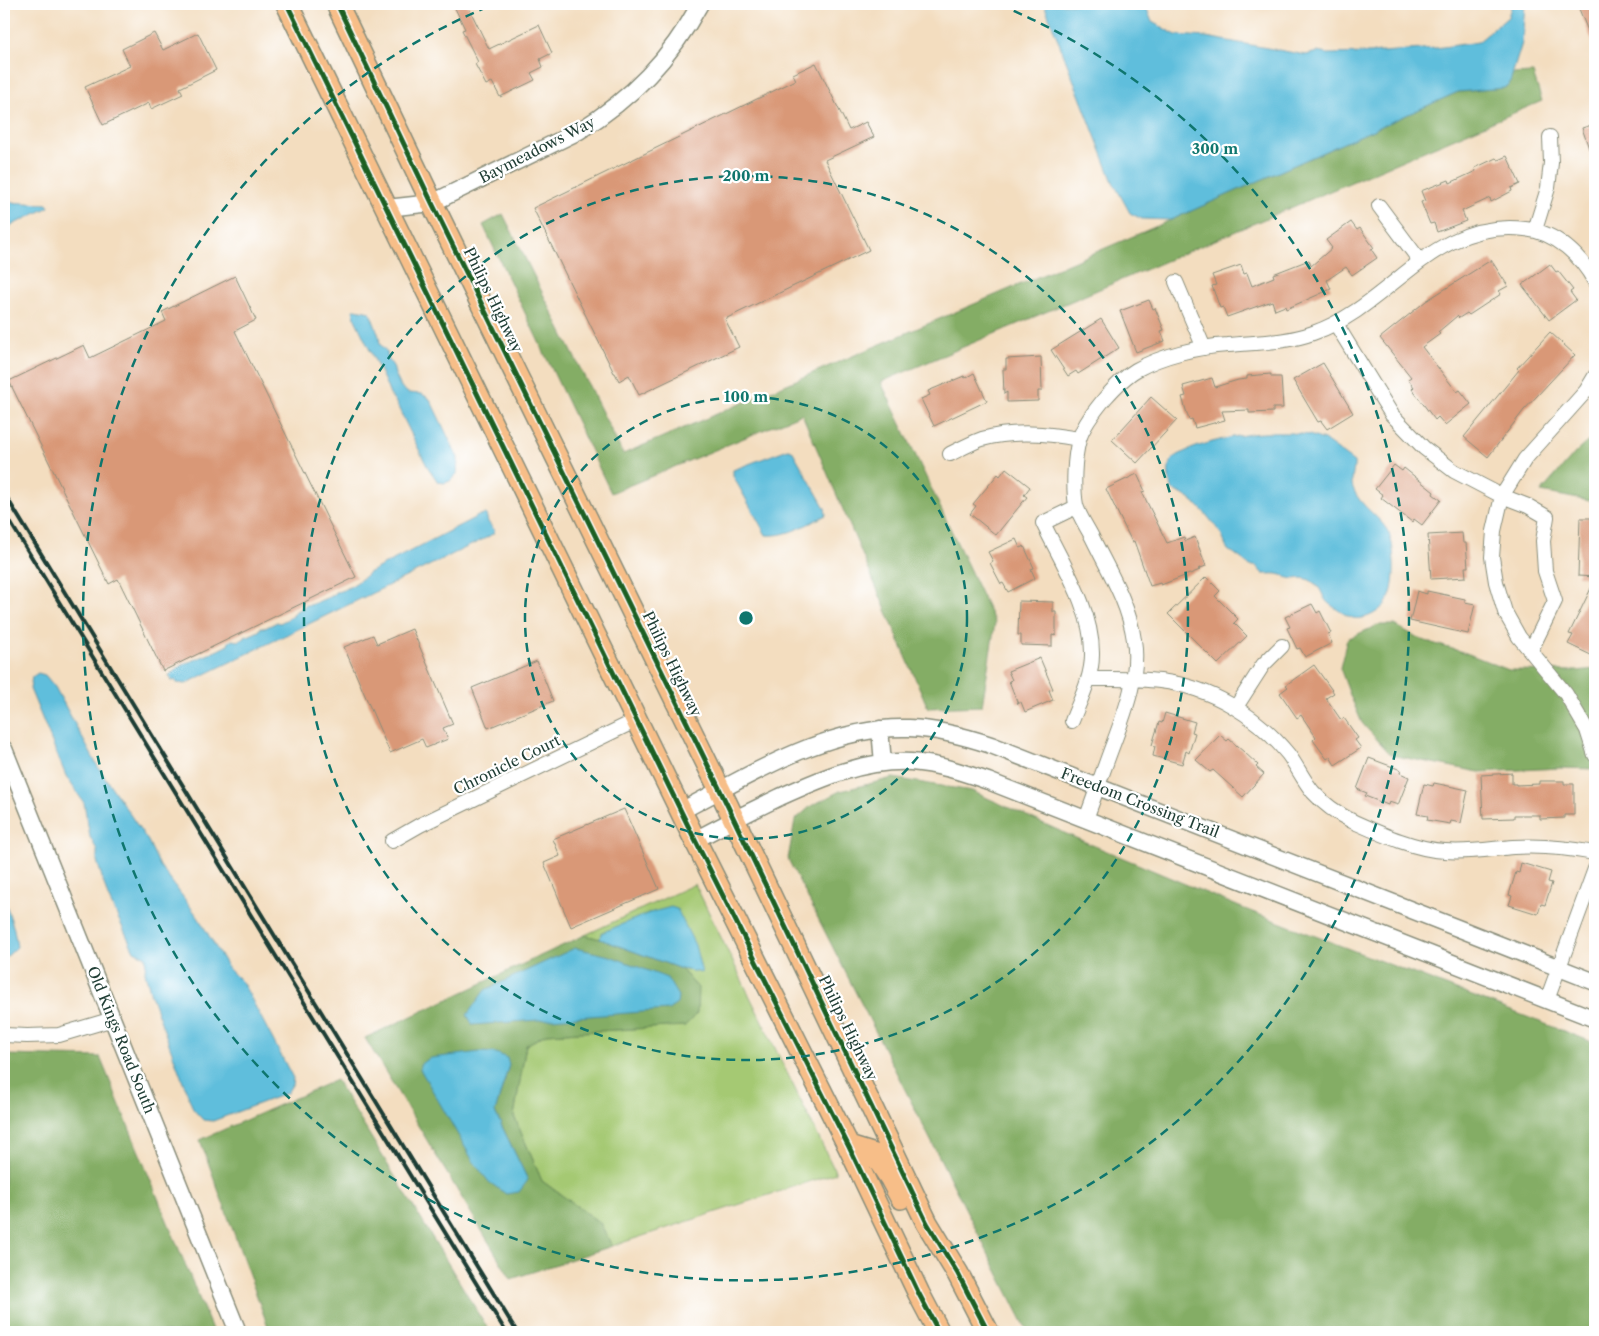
<svg xmlns="http://www.w3.org/2000/svg" width="1599" height="1336" viewBox="0 0 1599 1336" font-family="'Libre Caslon Text',serif">
<rect width="100%" height="100%" fill="#fff"/>
<filter id="ink" filterUnits="userSpaceOnUse"><feTurbulence type="fractalNoise" baseFrequency=".02" numOctaves="2"/><feDisplacementMap in="SourceGraphic" scale="10" xChannelSelector="R" yChannelSelector="G"/><feConvolveMatrix kernelMatrix="1 2 1 2 8 2 1 2 1" color-interpolation-filters="sRGB"/></filter>
<filter id="wash" filterUnits="userSpaceOnUse"><feTurbulence type="fractalNoise" baseFrequency=".0096" numOctaves="4" result="noise"/><feDisplacementMap in="SourceGraphic" scale="20" xChannelSelector="R" yChannelSelector="G"/><feGaussianBlur stdDeviation="1.12" result="paint"/><feColorMatrix in="noise" values="0 0 0 0 0 0 0 0 0 0 0 0 0 0 0 0 0 1.4 0 .05"/><feComposite in="paint" operator="in"/></filter>
<g filter="url(#wash)">
<rect width="100%" height="100%" fill="#f3ddbf"/>
<path fill="#a5c973" stroke="#628354" d="M695,884l141,289 -224,73 -12,-23 -58,-42 -28,-65 12,-71 20,-11 138,-8 14,-38 -17,-19 21,3 -101,-39 -1,6 -15,-4z"/>
<path fill="#84ad65" stroke="#52754c" fill-rule="evenodd" d="M1533,73l9,28 -661,281 114,241 -13,83 -54,2 -126,-294 -191,79 -128,-268 20,-11 120,240 548,-234 287,-128 46,-4 5,-3 3,-11z
M1595,435v67l-54,-10 35,-40z
M1378,625h17l27,15 44,13 43,17 68,1 18,-2v100l-35,-1 -81,4 -88,-17 -29,-32 -12,-28 -10,-27 7,-29z
M893,778l79,13 99,45 171,72 353,135v289h-567l-240,-473 7,-39 16,-14 29,-15z
M585,935l15,4 81,30 17,19 -1,25 -12,13 -139,8 -20,11 -12,71 28,65 58,42 12,23 -101,33 -146,-241zM480,1052l29,13 -14,47 33,68 -22,14z
M4,1055l96,2 113,275h-209z
M336,1080l154,252h-220l-70,-192z"/>
<path fill="#5ebedc" stroke="#3e7e88" d="M1044,4h101l7,18 24,13 30,2 100,18 11,-3 10,2 42,-1 67,-5 42,-6 30,-25 4,-13h13l-3,39 -13,42 -5,3 -46,4 -287,128 -29,-1 -12,-6 -17,-31z
M4,202l43,2 2,3 -45,22z
M356,309l14,3 9,24 1,8 7,8 1,7 5,7 2,8 6,13 7,6 14,1 8,5 28,59 -1,16 -7,7 -5,2 -7,-1 -11,-16 -32,-65 -5,-6 -5,-13 -30,-63 -2,-9z
M1292,433l17,2 15,5 30,22c1,8 -4,18 -1,26 7,20 30,29 37,48 5,15 6,45 0,60 -5,13 -23,25 -37,22 -5,-1 -23,-13 -26,-16 -5,-6 -6,-15 -13,-19 -11,-9 -15,-2 -25,-5 -2,0 -4,-2 -7,-3 -6,-2 -13,-1 -19,-1l-7,-8h-6c-5,-5 -10,-8 -15,-12 -2,-2 -5,-2 -7,-4 -3,-4 -4,-11 -6,-15 -15,-20 -26,-36 -49,-45 -4,-7 -7,-23 -1,-30 10,-12 57,-23 73,-25 15,-3 32,-2 47,-2z
M788,449l4,1 33,58 1,7c-18,9 -39,22 -60,20l-33,-59v-6z
M486,514l2,8 6,8v3l-8,5 -301,146 -8,-1 -2,-3 -3,1 -3,-6c6,-4 13,-11 20,-13 13,-5 26,-10 39,-17l1,-3 3,-2 6,1 7,-3 1,-3 2,1 11,-5 2,-4 4,1 12,-6 3,1 13,-7 3,-5 7,-3 2,-3h5l24,-10 1,-3c9,0 27,-12 33,-19l112,-58z
M38,673l7,2 10,12 43,80 50,74 12,25 38,51 30,51 15,15 50,95 -1,7 -5,8 -74,28 -10,-1 -10,-11 -42,-114 -6,-23 1,-15 -12,-6 -26,-54 -11,-36v-11l-7,-13 -6,-34 -18,-27 -36,-87 2,-12z
M4,898l10,31 3,18 -13,12z
M671,907l6,2 18,36 7,28 -21,-4 -81,-30 1,-6 48,-20z
M575,948l35,8 57,22 11,18 -1,8 -9,6 -195,15 -6,-10 18,-25z
M480,1052l16,1 11,5 2,7 -14,47 33,68 -9,12 -13,2 -17,-12 -16,-21 -53,-92v-5l11,-6z"/>
<g id="blocks">
<path fill="#d99877" d="M453,4h14l22,45 50,-24 13,28 -12,6 3,8 -12,6 4,7 -35,17 -8,-15 -6,3 -11,-21 3,-2 -16,-32 3,-1z
M1577,4h18v44z
M154,33l9,17 35,-17 18,37 -36,18 3,6 -32,15 -2,-6 -46,22 -18,-38 45,-21 -8,-17z
M816,63l33,67 17,-8 8,15 -49,23 44,90 -144,69 14,28 -100,48 -10,-20 -10,6 -4,-8h-1l-81,-165 263,-128 -3,-6z
M1595,124v36h-2l-11,-32z
M1507,156l13,28 -9,4 1,3 -21,11 -1,-4 -28,13 4,10 -29,11 -3,-9 -4,1 -9,-22 4,-1 -4,-10 28,-11 1,3 26,-12 -1,-3 21,-10 2,2z
M1351,222l6,8 3,-2 14,20 -3,1 6,9 -25,17 -6,-8 -19,13 4,9 -45,20 -1,-3 -10,4 -3,-9 -45,16 -4,-10 -3,1 -8,-22 4,-1 -4,-10 29,-10 3,9 3,-1 5,13 22,-9 -1,-3 36,-14 2,6 21,-18 -6,-8z
M1491,260l17,26 -9,5 2,3 -32,21 -2,-2 -8,5 -2,-2 -19,16 2,2 -18,13 35,45 3,-2 11,14 -26,21 -7,-8 -3,3 -23,-31 2,-2 -6,-8 3,-2 -31,-39 46,-37z
M1550,264l6,8 2,-1 15,19 -3,2 6,8 -27,20 -27,-35z
M235,276l21,44 -21,11 121,246 -193,94 -45,-92 -9,5 -100,-203 75,-36 6,13 76,-37 -4,-9z
M1149,300l4,9 2,-1 9,22 -3,1 4,10 -29,11 -16,-41z
M1101,319l18,29 -41,26 -2,-3 -8,5 -17,-26z
M1550,332l25,23 -51,55 -36,47 -24,-20 55,-67 -2,-2z
M1041,357l1,34h-4v10l-31,1v-10l-3,2 -1,-25h3v-10z
M1323,363l30,50 -26,16 -6,-8 -3,1 -25,-42z
M974,373l13,28 -53,25 -13,-27 9,-4 -2,-4 36,-15 1,2z
M1271,374v3h10l2,31h-10v4l-24,1v-3l-27,1 3,9 -30,8 -3,-9 -3,1 -7,-23 4,-1 -3,-10 29,-8 3,9 23,-7 9,-1v-3z
M1151,397l26,23 -40,43 -25,-23z
M1394,465l8,6 2,-3 30,24 -1,2 8,6 -19,25 -8,-6 -2,3 -31,-24 2,-3 -8,-6z
M1006,468l24,19 -6,8 3,2 -31,38 -26,-21 6,-8 -3,-2 25,-30 2,2z
M1137,474l8,17 -3,1 25,51 17,-6 1,4 10,-4 11,29 -8,3 2,1 -39,15 -1,-2 -10,3 -16,-45 -2,1 -26,-53z
M1580,518h15v59l-17,-1z
M1462,533l1,10h3l2,24h-3l1,10 -35,2 -3,-44z
M1016,539l4,9 4,-2 10,22 -3,1 4,9 -27,14 -5,-9 -2,1 -11,-21 3,-2 -5,-9z
M1206,577l14,14 -5,5 23,23 -4,4 13,13 -29,28 -50,-50z
M1595,580v77l-27,-13 5,-9 -4,-1z
M1417,591l10,3v-3l38,8v3l10,2 -7,30 -58,-13z
M1019,601l34,1v10h3v24l-4,-1v11l-31,-1v-10h-3z
M1312,604l5,9 3,-2 11,22 -3,1 4,9 -27,14 -5,-9 -3,1 -10,-21 3,-1 -5,-10z
M412,629l41,95 -10,4 5,11 -22,9 -4,-9 -32,14 -46,-106 29,-12 4,9z
M1040,658l13,31 -4,1 4,10 -28,12 -4,-10 -3,2 -9,-23 3,-1 -4,-9z
M537,661l16,40 -65,27 -16,-40z
M1314,665l20,28 -8,5 15,22 3,-2 14,20 -3,2 6,8 -26,17 -5,-8 -3,2 -14,-19 3,-3 -15,-22 -4,3 -17,-25 8,-6 -2,-2z
M1165,713l30,9 -3,10 3,1 -6,20 -3,-2 -4,13 -29,-8 2,-10 -3,-1 7,-23 3,1z
M1220,735l7,6 2,-2 15,13 14,13 -2,2 8,7 -21,23 -30,-27 -3,2 -14,-12z
M1369,758l32,12 -1,3 9,4 -11,28 -9,-3 -1,3 -23,-9 2,-3 -10,-4z
M1512,773v11h4v1l23,-1v-3h25v3h10v31h-10v3l-24,1v-4h-26v3l-31,1 -2,-44z
M1434,783l34,7 -7,33 -10,-2 -1,3 -23,-4 1,-4 -11,-2 7,-30 9,2z
M624,809l35,80 -88,38 -27,-64 16,-7 -7,-17z
M1521,863l30,9 -3,10 4,1 -7,22 -4,-1 -3,10 -29,-9 3,-9 -3,-1 7,-23 3,1z"/>
</g>
</g>
<g filter="url(#ink)">
<use href="#blocks" fill-opacity="0" stroke="#898d7a" stroke-width="1"/>
<g fill="none" stroke-linecap="round" stroke-linejoin="round">
<g stroke="#898d7a" stroke-width="16">
<path id="minor" d="M1379,206l41,55
M1535,230l13,-42 3,-25 -1,-26
M1176,282l28,66
M1336,324l56,91 32,33 30,23 48,25 26,10 19,11 -4,24 2,30 10,30 -24,49
M1595,376l-9,15 -61,68 -23,37 -8,35 -2,26 4,25 9,30 14,25 47,57 21,36 8,25
M950,454c10,-5 21,-11 32,-15 32,-9 65,-6 97,0
M1088,679c24,0 49,-1 72,2 51,6 96,34 128,73 9,12 15,26 25,38 10,11 25,22 39,29 27,12 64,29 93,30 23,2 45,-2 68,-4 28,-2 55,1 82,6
M1236,707l27,-42 19,-19
M1072,721c8,-21 20,-43 20,-66 1,-45 -30,-92 -49,-132l33,-16
M1086,819c9,-24 17,-48 26,-72 12,-32 28,-72 22,-107 -5,-37 -26,-70 -42,-103 -5,-10 -13,-21 -16,-32 -3,-17 -2,-48 3,-65 4,-15 17,-31 27,-43 9,-10 18,-20 30,-27 27,-15 62,-23 92,-25 29,-3 58,-2 85,-12 80,-28 118,-115 212,-104 31,3 56,27 70,53
M392,841l28,-16 217,-105
M1547,1000l48,-131
M4,1035l23,1 32,-1 54,-16"/>
</g>
<g stroke="#898d7a" stroke-width="19">
<path id="tertiary" d="M387,208l45,-5 147,-72c53,-33 91,-72 121,-127
M880,729l3,34
M4,749l234,583
M681,811c69,-36 148,-86 228,-83 29,1 55,8 82,17l604,237
M695,840c28,-15 56,-29 85,-43 42,-19 83,-37 131,-35 27,2 51,10 77,19l607,238"/>
</g>
<g stroke="#898d7a" stroke-width="24">
<path id="primary" d="M287,4l408,836 154,307 70,147 20,38
M337,4l95,199 288,587 207,433 31,51 30,58
M849,1147l26,8 16,24 10,19"/>
</g>
<use href="#minor" stroke="#fff" stroke-width="14"/>
<use href="#tertiary" stroke="#fff" stroke-width="16"/>
<use href="#primary" stroke="#f7be88" stroke-width="21"/>
<path stroke="#1f3d34" stroke-width="4" d="M4,493l513,839
M4,512l502,820"/>
<g stroke="#fff" stroke-width="8">
<path id="cycleway" d="M287,4l408,836 154,307 70,147 20,38
M337,4l95,199 288,587 207,433 31,51 30,58"/>
</g>
<use href="#cycleway" stroke="#1b5e20" stroke-width="5"/>
</g>
</g>
<g fill="none" stroke="#0f766e" stroke-width="2.5" stroke-dasharray="9 6">
<circle cx="746" cy="618" r="221"/>
<circle cx="746" cy="618" r="442"/>
<path d="M1000 5A663 663 0 1 1 492 5"/>
</g>
<g text-anchor="middle" stroke-width="4.5" stroke-linejoin="round" paint-order="stroke">
<g font-size="15" fill="#1f3d34" stroke="#fff">
<text transform="translate(537 150) rotate(-27)" y="5">Baymeadows Way</text>
<text transform="translate(493 300) rotate(64)" y="5">Philips Highway</text>
<text transform="translate(672 664) rotate(64)" y="5">Philips Highway</text>
<text transform="translate(507 765) rotate(-26)" y="5">Chronicle Court</text>
<text transform="translate(1140 803) rotate(21)" y="5">Freedom Crossing Trail</text>
<text transform="translate(848 1028) rotate(64)" y="5">Philips Highway</text>
<text transform="translate(121 1040) rotate(68)" y="5">Old Kings Road South</text>
</g>
</g>
<circle cx="746" cy="618" r="8" fill="#0f766e" stroke="#fff" stroke-width="2.5"/>
<g font-size="15" text-anchor="middle" font-weight="bold" fill="#0f766e" stroke="#fff" stroke-width="4.5" stroke-linejoin="round" paint-order="stroke">
<text x="1215" y="154">300 m</text>
<text x="746" y="181">200 m</text>
<text x="746" y="402">100 m</text>
</g>
<rect width="1599" height="1336" fill="none" stroke="#fff" stroke-width="20"/>
</svg>
